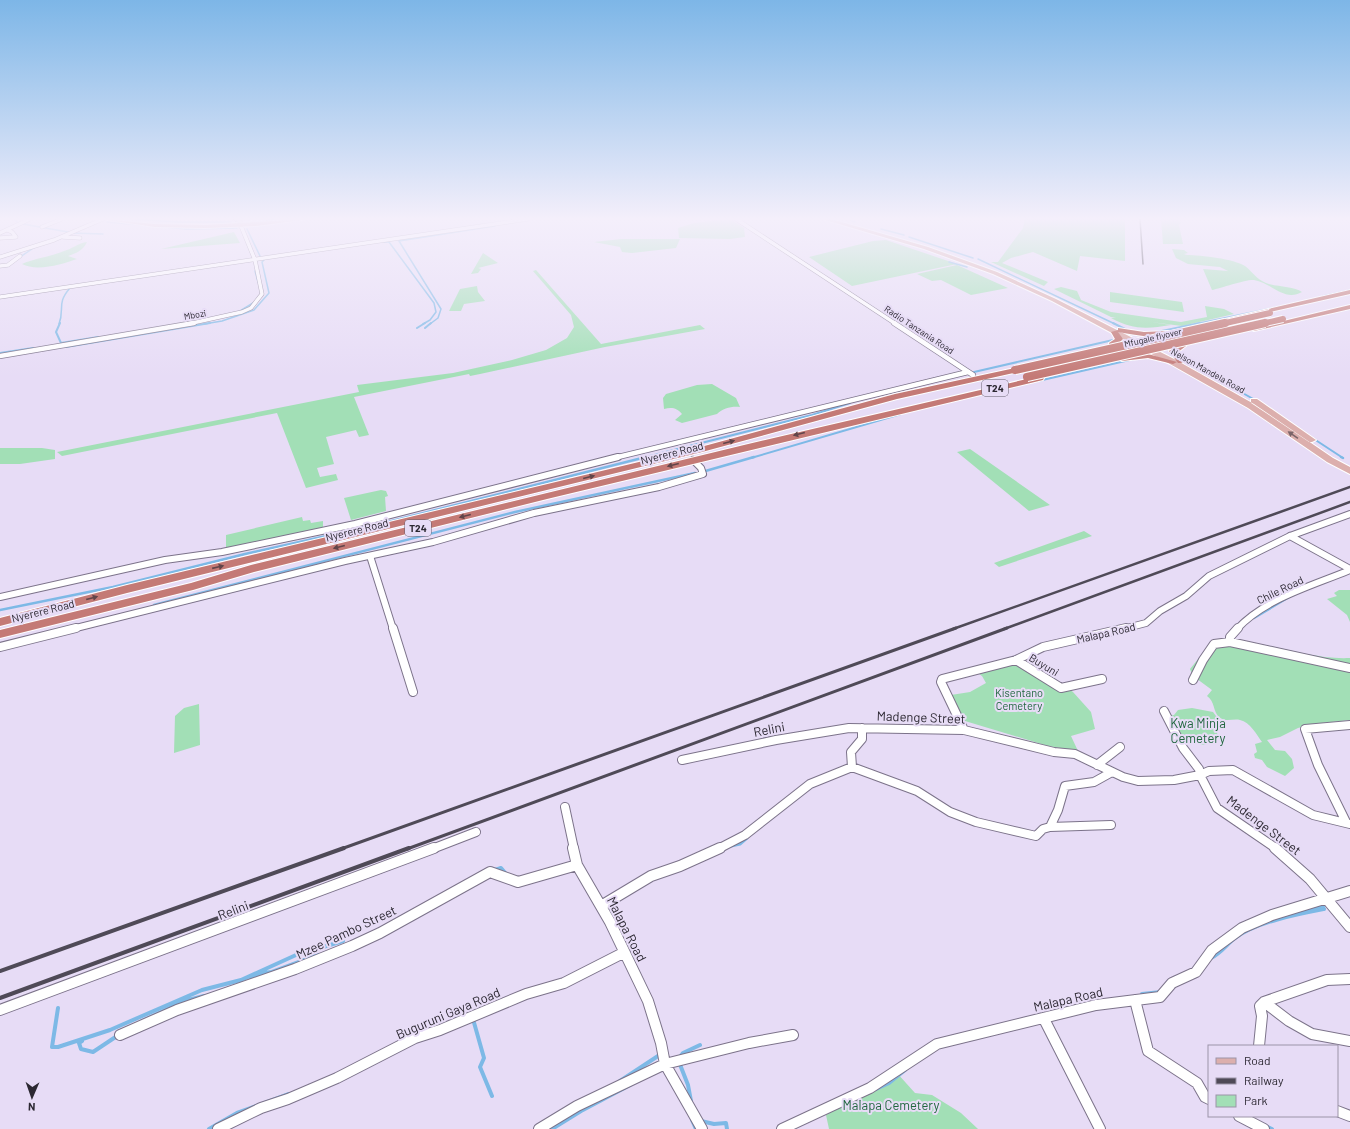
<svg xmlns="http://www.w3.org/2000/svg" width="1350" height="1129" viewBox="0 0 1350 1129" font-family="Barlow,sans-serif">
<rect width="100%" height="100%" fill="#e7dcf6"/>
<path fill="#a2dfb6" d="M730,219l14,9 1,9 -15,2 -51,-1 -1,-10 16,-5z
M1025,219h100v42l-45,-5 -3,15 -44,-19 -22,6 -9,5 46,19 -4,4 -53,-24h7l25,-34z
M1161,219h17l3,4 -2,2 4,19h-20z
M234,232l6,11 -79,6z
M621,239h59l-4,9 -44,5 -10,-1 -2,-5 -26,-5z
M886,240l71,24 -105,22 -43,-29 64,-16z
M87,242c-4,9 -11,11 -19,14l9,3c-14,5 -40,13 -55,5 13,-6 28,-7 42,-13 8,-2 14,-8 23,-9z
M1172,249l12,1 4,3 -4,1 3,1c14,0 47,4 58,11 8,6 11,13 21,17 11,4 28,3 36,9 -18,10 -30,-9 -48,-12 -7,-1 -33,8 -42,10l-9,-21 25,2 -8,-4 -32,-3 -12,-6z
M483,253l15,10 -20,5 3,1 -3,4 -7,1z
M957,265l51,23 -37,7 -30,-15 -9,1 -15,-7z
M536,270l65,74 99,-19 5,4 -100,18 -125,27 -10,2 -1,-2 -115,23 15,38 -10,2 -3,-7 -30,7 8,27 -17,4 3,9 16,-3 2,6 -32,8 -29,-75 -215,43 -5,-4 302,-60 -2,-7 96,-12 59,-13 34,-10 21,-12 7,-11 -3,-12 -38,-44z
M477,286l1,6 7,9 -21,3 -3,7h-12l11,-22z
M1061,287l16,4 4,9 30,12 70,10 26,-5 -2,-11 19,3 10,5 -52,12 -31,-4 20,3c-24,4 -38,5 -60,-7l5,-1h-5l-57,-28z
M1110,292l72,10 2,10 -74,-10z
M712,384l24,14 4,9c-8,-1 -17,1 -23,7l-35,9 -7,-3 7,-6c-5,-6 -10,-7 -18,-5l-1,-11 3,-4 31,-9z
M0,448h42l13,2v9l-35,5h-20z
M970,449l80,56 -21,6 -72,-59z
M381,490l5,1 2,5 -3,1 1,14 -35,9 -7,-22z
M302,517l1,4 7,-1 1,3 12,-2v6l-97,22v-14z
M1084,531l8,5 -93,31 -5,-4z
M1339,590h11v32l-3,-7 -20,-16 10,-3 -3,-3z
M1223,640c43,0 83,20 127,18v62l-37,4 -15,4 -18,9 -13,3 8,10 10,1 7,8 2,9 -9,8 -18,-9 -5,-7 -7,-2 -1,-4 3,-2 -2,-8 7,-2c-5,-7 -12,-20 -22,-22 -7,-2 -14,3 -21,-3 -6,-5 -4,-16 -12,-21l5,-6 -19,-14 -3,-7 17,-21z
M1019,658l29,16 25,18 18,20 4,17 -24,7 7,15 -30,-5 -83,-25 -9,-12 -5,-14 19,-3 16,-9 -4,-7 -7,-5z
M199,704l1,41 -26,8 1,-37 9,-8z
M1192,708l21,4 6,8 -8,1 7,14 -13,10 -23,-4 -13,-25 5,-1 4,-5z
M897,1073l18,20 17,2 29,18 17,16h-149l-3,-14z"/>
<g fill="none" stroke-linecap="round" stroke-linejoin="round">
<path stroke="#7db9e6" stroke-width="1.5" d="M14,219l4,4 3,-1
M134,219l44,3h53
M248,219h4
M265,220l10,-1
M850,220l5,2
M107,222l80,7 50,-1
M23,224l45,8
M247,229l13,27
M881,229l23,6
M72,233l31,1
M909,237l64,21
M384,242h5l45,61 2,9 -6,8 -7,4
M20,257l15,-10
M978,259l137,65
M949,262l18,5
M255,271l3,11
M1323,296l27,-6
M240,311l13,-8
M59,324c6,-15 -3,-20 11,-36
M204,324l18,-3 32,-11 15,-17 -7,-31 2,-2
M430,324l8,-6 3,-9 -42,-68 96,-15
M1195,324l106,-22"/>
<path stroke="#7db9e6" stroke-width="2" d="M60,323l-4,9 5,11 37,-6
M1113,323l14,7
M417,328l8,-5
M425,328l6,-5
M1157,332l43,-9
M66,347l144,-24
M0,353l33,-5
M1181,358l74,42
M974,372l139,-32
M1038,381l96,-22
M1314,439l29,19
M642,458l170,-43 38,-12
M751,458l150,-44"/>
<path stroke="#7db9e6" stroke-width="2.5" d="M1341,457l2,1
M702,472l52,-15
M154,605l361,-93 180,-39
M0,610l113,-23 132,-33 131,-29 270,-68
M1254,618l35,-21"/>
<path stroke="#7db9e6" stroke-width="3" d="M731,846l9,-2 7,-6"/>
<path stroke="#7db9e6" stroke-width="4" d="M495,870l6,-2 5,6
M1291,914l36,-10
M611,916l1,-13
M1211,958c10,-5 15,-13 24,-20 21,-16 63,-24 89,-29l-2,-3 1,-4
M251,979l12,-6 9,-1 46,-17
M1142,994l19,-2
M58,1008l-6,39h6l52,-17 92,-40 39,-10 55,-25 47,-14
M473,1019l11,39 -4,9 12,29
M142,1021l46,-21 16,-4
M82,1041l-3,2 2,6 12,3 24,-16
M680,1057l3,-4 17,-8
M679,1062l9,23 3,16
M620,1081l41,-27
M876,1089l13,-6 16,-13
M692,1120l4,9
M701,1121l13,3 12,-1 1,6
M1265,1126l7,3
M209,1129l28,-16 52,-19
M552,1129l29,-18 49,-26"/>
<g stroke="#7c738a" stroke-width="4.5">
<path id="street-far4" d="M736,219l160,105
M250,223l2,-2 14,-2
M42,227l20,-8
M0,233l30,-14
M63,237l17,1
M0,238l16,-1 -4,-5 -5,-2
M0,257l54,-17 49,-21
M0,266l8,-1 12,-9
M0,297l528,-78
M188,324l54,-12 9,-4 11,-14 -7,-34 -14,-34"/>
</g>
<g stroke="#7c738a" stroke-width="6">
<path id="street-far3" d="M894,323l79,52
M0,356l194,-33
M614,458l354,-86"/>
</g>
<g stroke="#7c738a" stroke-width="8">
<path id="street-far2" d="M1290,536l60,33
M370,556l23,73
M0,597l165,-37 57,-8 133,-28 263,-67
M72,629l273,-68 88,-19 101,-29 125,-26 44,-13 -2,-6 -8,-8
M1123,629l23,-6 14,-12 26,-15 23,-20 81,-40 60,-22
M1237,629c29,-31 75,-43 113,-59"/>
</g>
<g stroke="#7c738a" stroke-width="10">
<path id="street-far1" d="M393,628l20,64
M1230,642v-5l8,-9
M0,647l76,-19
M1016,660l45,28 41,-9
M1193,680l10,-20 11,-16 16,-2 120,26
M1164,711l19,37 16,21 1,6 17,33 60,41
M964,730l-23,-48 1,-3 74,-19 27,-13 83,-19
M682,760l94,-20 73,-12 115,2 90,22 21,2 48,23 15,4 36,-1 26,-5 9,-4 24,-1 80,45 37,9
M1097,765l23,-18
M852,767l65,24 33,21 26,10 60,14 7,-7 7,-2 8,-17 7,-24 29,-4 18,-10
M852,767l-1,-15 11,-13v-11
M565,807l9,42
M1346,822l-28,-57 -13,-36 45,-4
M1050,827l61,-2
M432,849l44,-17
M718,849l27,-14 65,-51 42,-17"/>
</g>
<g stroke="#7c738a" stroke-width="12">
<path id="street" d="M573,848l4,17 33,57 38,79 13,42 4,21 37,65
M1275,848l35,31 40,48
M601,906l50,-30 29,-10 40,-18
M1135,1000l13,51 49,32 8,14 4,2
M1264,1002l25,19 23,13 38,7
M0,1010l434,-162
M1044,1019l56,110
M120,1035l57,-25 118,-41 57,-23 28,-13 110,-61 28,10 59,-17
M1259,1046l3,-30 -2,-10 4,-4 63,-22 23,-1
M1337,1111l13,5
M1239,1116l25,13
M218,1129l43,-21 27,-9 49,-21 78,-40 25,-8 86,-36 38,-11 59,-30
M539,1129l38,-23 88,-42 84,-21 44,-8
M782,1129l88,-41 67,-44 159,-39 64,-8 12,-14 24,-11 16,-22 30,-22 30,-13 78,-24"/>
</g>
<g stroke="#7c738a" stroke-width="2">
<path id="secondary" d="M234,219h5l3,2 1,6h-4l-1,-4z"/>
</g>
<g stroke="#fff" stroke-width="2">
<path id="primary" d="M101,219l54,5 50,1 104,-6 -53,7 -51,2 -50,-1z
M822,219h9l97,28 69,25 59,27 120,61 78,44 79,54 17,9v7l-23,-12 -79,-54 -78,-44 -118,-63 -59,-27 -69,-25z
M1251,399h6l59,41 -4,2h-3l-58,-39z"/>
</g>
<g stroke="#fff" stroke-width="2">
<path id="highway" d="M1350,290v4l-138,31 -4,-2z
M1350,305v4l-96,22 -4,-2z
M1118,328l26,4 24,-1 4,2c-10,8 -42,1 -54,-1l5,7 -8,8h-6v-4l6,-4 -4,-7 7,-2z
M1179,344l7,2 -8,6 7,9 -4,2h-3l-9,-12z
M1148,354l29,8 -4,2 -25,-6 -26,3 -4,-2 4,-2z
M1015,368l4,2 -1,2 -121,27 -195,53 -575,141 -127,33v-8l127,-33 570,-137 198,-54z
M1040,376l4,2 -1,2 -496,119 -293,73 -61,18 -193,48v-8l191,-47 60,-18 493,-120z"/>
</g>
<use href="#street-far4" stroke="#fff" stroke-width="3.5"/>
<use href="#street-far3" stroke="#fff" stroke-width="4.5"/>
<use href="#street-far2" stroke="#fff" stroke-width="6"/>
<use href="#street-far1" stroke="#fff" stroke-width="8"/>
<use href="#street" stroke="#fff" stroke-width="10"/>
<use href="#secondary" fill="#edd7d6" fill-rule="evenodd"/>
<use href="#primary" fill="#dcafad" fill-rule="evenodd"/>
<use href="#highway" fill="#c47a76" fill-rule="evenodd"/>
<path stroke="#4f4a57" stroke-width="1.5" d="M1140,219l3,45"/>
<path stroke="#4f4a57" stroke-width="2.5" d="M953,629l397,-142
M1004,629l346,-127"/>
<path stroke="#4f4a57" stroke-width="3" d="M341,849l615,-221
M407,849l600,-221"/>
<path stroke="#4f4a57" stroke-width="4" d="M0,971l344,-123
M0,998l409,-150"/>
<g stroke="#fff" stroke-width="8" stroke-linecap="butt">
<path id="highway-bridge-far1" d="M1221,324l49,-11
M1261,324l22,-5"/>
</g>
<g stroke="#fff" stroke-width="10" stroke-linecap="butt">
<path id="highway-bridge" d="M1015,370l210,-47
M1027,377l238,-54"/>
</g>
<use href="#highway-bridge-far1" stroke="#c47a76" stroke-width="6"/>
<use href="#highway-bridge" stroke="#c47a76" stroke-width="8"/>
</g>
<defs><path id="oneway-solid" d="M-6-.8H1V-3.2L6.5 0L1 3.2V.8H-6Z"/></defs>
<g fill="#61454a">
<use href="#oneway-solid" transform="translate(799 434) rotate(166)"/>
<use href="#oneway-solid" transform="translate(729 442) rotate(-15)"/>
<use href="#oneway-solid" transform="translate(673 465) rotate(166)"/>
<use href="#oneway-solid" transform="translate(589 477) rotate(-14)"/>
<use href="#oneway-solid" transform="translate(465 516) rotate(166)"/>
<use href="#oneway-solid" transform="translate(339 547) rotate(166)"/>
<use href="#oneway-solid" transform="translate(218 567) rotate(-13)"/>
<use href="#oneway-solid" transform="translate(92 598) rotate(-15)"/>
</g>
<use fill="#7b6569" href="#oneway-solid" transform="translate(1293 435) rotate(-146)"/>
<linearGradient id="sky" x2="0" y2="1"><stop stop-color="#7db6e7"/><stop offset="0.58" stop-color="#f4effb"/><stop offset="1" stop-color="#f4effb" stop-opacity="0"/></linearGradient>
<rect width="1350" height="377" fill="url(#sky)"/>
<g text-anchor="middle" stroke-width="4" stroke-linejoin="round" paint-order="stroke">
<g font-size="9" fill="#2c2832" stroke="#e7dcf6">
<text transform="translate(195 315) rotate(-10)" y="3">Mbozi</text>
<text transform="translate(919 330) rotate(33)" y="3">Radio Tanzania Road</text>
<text transform="translate(1153 338) rotate(-13)" y="3">Mfugale flyover</text>
<text transform="translate(1208 371) rotate(29)" y="3">Nelson Mandela Road</text>
</g>
<g fill="#e7dcf6" stroke="#645e6d" stroke-width="1">
<rect x="982" y="380" width="26" height="16" rx="3"/>
<rect x="405" y="520" width="26" height="16" rx="3"/>
</g>
<g font-size="10" font-weight="bold" fill="#2c2832">
<text x="995" y="392">T24</text>
<text x="418" y="532">T24</text>
</g>
<g font-size="11" fill="#2c2832" stroke="#e7dcf6">
<text transform="translate(672 453) rotate(-14)" y="4">Nyerere Road</text>
<text transform="translate(357 530) rotate(-14)" y="4">Nyerere Road</text>
<text transform="translate(1280 590) rotate(-26)" y="4">Chile Road</text>
<text transform="translate(43 611) rotate(-14)" y="4">Nyerere Road</text>
<text transform="translate(1106 633) rotate(-13)" y="4">Malapa Road</text>
<text transform="translate(1044 665) rotate(31)" y="4">Buyuni</text>
</g>
<g font-size="11" fill="#21673f" stroke="#e7dcf6">
<text x="1019" y="697">Kisentano<tspan x="1019" dy="13">Cemetery</tspan></text>
</g>
<g font-size="13" fill="#2c2832" stroke="#e7dcf6">
<text transform="translate(921 717) rotate(2)" y="5">Madenge Street</text>
<text transform="translate(769 729) rotate(-11)" y="5">Relini</text>
<text transform="translate(1264 825) rotate(37)" y="5">Madenge Street</text>
<text transform="translate(233 910) rotate(-21)" y="5">Relini</text>
<text transform="translate(627 929) rotate(63)" y="5">Malapa Road</text>
<text transform="translate(346 932) rotate(-25)" y="5">Mzee Pambo Street</text>
<text transform="translate(1068 999) rotate(-13)" y="5">Malapa Road</text>
<text transform="translate(448 1013) rotate(-23)" y="5">Buguruni Gaya Road</text>
</g>
<g font-size="13" fill="#21673f" stroke="#e7dcf6">
<text x="1198" y="728">Kwa Minja<tspan x="1198" dy="15">Cemetery</tspan></text>
<text x="891" y="1110">Malapa Cemetery</text>
</g>
</g>
<rect x="1208" y="1045" width="130" height="72" fill="#e7dcf6" stroke="#9c94a8"/>
<rect x="1216" y="1058" width="20" height="6" fill="#dcafad" stroke="#9c94a8"/>
<text x="1244" y="1065" font-size="12" fill="#2c2832">Road</text>
<rect x="1216" y="1078" width="20" height="6" fill="#4f4a57" stroke="#9c94a8"/>
<text x="1244" y="1085" font-size="12" fill="#2c2832">Railway</text>
<rect x="1216" y="1095" width="20" height="12" fill="#a2dfb6" stroke="#9c94a8"/>
<text x="1244" y="1105" font-size="12" fill="#2c2832">Park</text>
<g transform="translate(32 1097) rotate(182)" stroke="#e7dcf6" stroke-width="3" paint-order="stroke">
<path d="M0-3L7 15L0 10L-7 15Z" fill="#2c2832"/>
<text y="-6" font-size="11" font-weight="bold" text-anchor="middle" fill="#2c2832">N</text>
</g>
</svg>
